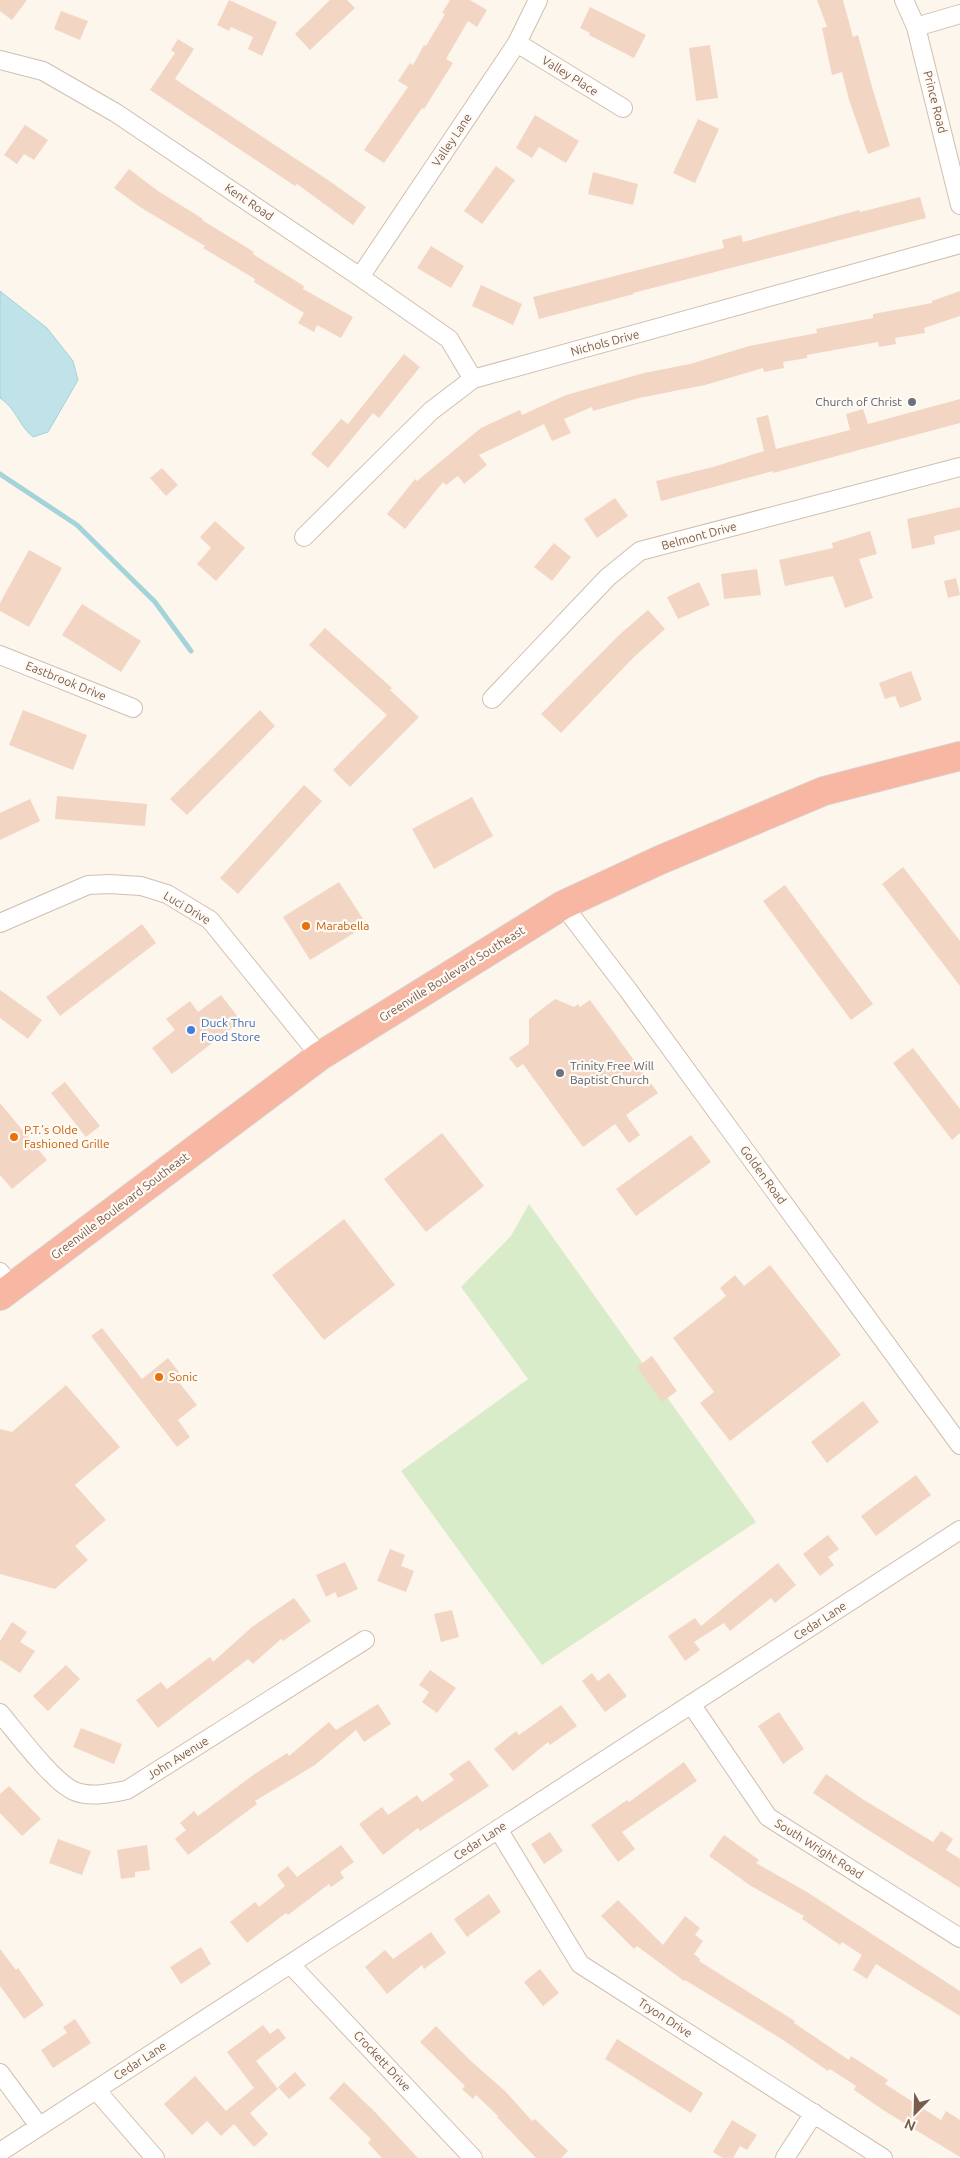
<svg xmlns="http://www.w3.org/2000/svg" width="960" height="2158" viewBox="0 0 960 2158" font-family="Ubuntu,sans-serif">
<rect width="100%" height="100%" fill="#fdf6ec"/>
<path fill="#d8ecc9" d="M529,1204l227,318 -214,143 -141,-194 127,-92 -67,-92 50,-51z"/>
<path fill="#bfe3e8" stroke="#a5d3da" d="M0,291l47,37 26,33 5,19 -30,52 -15,5c-14,-11 -17,-29 -33,-39z"/>
<g fill="none" stroke-linecap="round" stroke-linejoin="round">
<path stroke="#a5d3da" stroke-width="5" d="M0,474l77,51 78,77 36,49"/>
</g>
<path fill="#f3d5c3" d="M0,0h27l-15,20 -12,-9z
M229,0l48,22 -15,34 -14,-7 5,-12 -22,-10 -2,4 -12,-6z
M330,0h17l8,8 -45,42 -15,-16z
M450,0h20l17,10 -10,17 -9,-6 -22,38 7,4 -29,46 -2,-1 -38,55 -20,-13 44,-63 -10,-6 12,-18 3,2 11,-20 2,1 19,-32 -3,-1z
M817,0h26l10,37 5,-2 14,52 18,59 -22,8 -19,-54 -7,-28 -10,3 -10,-47 5,-1z
M590,7l56,28 -12,23 -45,-23 1,-2 -10,-5z
M61,11l27,10 -8,19 -26,-11z
M178,39l16,10 -19,30 153,101 38,27 -13,18 -56,-41 -2,2 -145,-96 25,-37 -4,-3z
M710,45l8,53 -22,3 -7,-53z
M535,115l44,26 -13,22 -27,-16 -7,11 -16,-10z
M698,119l21,10 -24,54 -22,-10z
M25,125l23,15 -14,20 -10,-6 -7,10 -13,-9z
M496,166l19,14 -33,44 -18,-13z
M129,169l29,22 45,28 -1,1 52,32 -1,2 51,32 -1,3 50,28 -12,21 -24,-13 -3,7 -16,-9 6,-10 -50,-31 1,-3 -52,-31 2,-2 -65,-39 -26,-19z
M593,172l45,12 -5,21 -45,-11z
M920,197l6,21 -293,75 1,1 -95,25 -6,-22 191,-49 -2,-8 19,-5 2,7 116,-32 1,2z
M431,246l33,20 -13,22 -34,-20z
M481,285l41,19 -9,21 -41,-19z
M960,291v25l-36,12 1,5 -30,5 1,6 -17,3 -1,-5 -71,13v3l-24,4 1,6 -20,4 -1,-4 -58,17 -66,13 -46,13 -1,-4 -28,12 7,14 -19,8 -8,-17 -65,31 8,10 -23,19 -6,-8 -12,9 -3,-3 -38,47 -18,-15 28,-35 2,2 64,-53 39,-18 2,5 44,-20 78,-22 46,-9 59,-18 68,-13 -1,-4 57,-11v-4l59,-11v-2z
M404,354l16,13 -41,51 -6,-5 -45,55 -17,-14 30,-35 7,5z
M960,399v24l-187,50v-2l-112,30 -5,-20 57,-14 51,-16 -8,-33 12,-3 8,34 74,-19 -4,-16 17,-5 5,15z
M162,468l16,17 -12,11 -16,-18z
M615,498l13,18 -31,22 -13,-19z
M960,507v23l-26,6 1,8 -23,5 -5,-30z
M215,521l30,27 -29,33 -19,-17 14,-16 -11,-11z
M870,531l7,23 -18,5 14,39 -28,10 -12,-32 -48,10 -6,-26 54,-12 -1,-5z
M554,543l17,14 -19,24 -18,-14z
M29,550l33,18 -33,59 -29,-16v-8z
M757,569l4,26 -37,4 -3,-25z
M956,578l4,17 -12,3 -4,-17z
M699,582l11,23 -32,14 -11,-22z
M82,604l59,37 -20,31 -59,-37z
M648,610l17,19 -32,29 -72,75 -20,-19 78,-79z
M325,628l67,60 -2,2 29,27 -69,70 -17,-17 54,-55 -78,-70z
M911,671l11,29 -22,8 -5,-12 -10,3 -6,-16z
M23,710l64,25 -14,35 -64,-25z
M260,710l15,16 -88,89 -17,-16z
M304,785l18,16 -84,93 -18,-16z
M57,796l90,8 -2,22 -90,-7z
M472,797l21,39 -59,33 -22,-40z
M30,799l10,22 -40,19v-27z
M903,867l57,74v45l-78,-102z
M339,882l28,43 -57,35 -27,-43z
M785,885l88,119 -22,16 -88,-119z
M142,924l14,19 -96,73 -14,-19z
M0,990l42,30 -14,19 -28,-21z
M221,995l20,26 -69,53 -20,-26 23,-18 -9,-11 24,-18 8,11z
M555,999l19,8 4,-3 2,3 10,-7 68,93 -32,22 14,20 -11,8 -14,-19 -32,23 -60,-83 -6,4 -8,-10 20,-14v-25z
M913,1048l47,61v24l-8,7 -59,-77z
M65,1082l35,44 -14,11 -35,-44z
M0,1103l47,57 -35,29 -12,-14z
M442,1133l42,53 -58,46 -42,-53z
M691,1135l20,27 -75,54 -20,-27z
M344,1219l51,66 -71,55 -52,-65z
M770,1265l71,90 -111,86 -30,-38 14,-11 -41,-54 53,-42 -6,-8 15,-13 9,11z
M102,1328l40,51 26,-21 11,14 -5,4 23,29 -19,15 12,17 -13,10 -86,-111z
M652,1356l25,35 -15,11 -25,-35z
M66,1385l54,62 -45,38 31,35 -31,26 13,14 -33,29 -55,-15v-145l12,3z
M863,1401l16,21 -52,41 -16,-21z
M916,1475l15,20 -55,41 -15,-20z
M828,1535l11,14 -11,8 6,8 -14,11 -17,-22z
M390,1549l15,6 -4,11 13,5 -8,21 -29,-11z
M345,1562l13,27 -20,9 -3,-6 -9,5 -10,-22z
M778,1563l18,22 -21,18 -4,-5 -41,33 -6,-8 -30,19 6,8 -15,11 -17,-25 27,-18 6,8z
M294,1598l17,23 -28,20 -2,-2 -28,25 -5,-5 -90,69 -22,-28 25,-18 6,7 43,-32 3,5 39,-35z
M452,1610l7,27 -18,5 -7,-28z
M12,1622l15,10 -7,10 15,9 -15,22 -20,-13v-19z
M66,1665l14,14 -32,32 -15,-15z
M430,1670l26,18 -19,25 -15,-11 7,-10 -10,-7z
M592,1673l6,8 11,-8 18,23 -22,16 -23,-31z
M378,1704l13,20 -27,18 -8,-12 -41,35 -60,36 2,3 -69,51 -13,-16 11,-9 -6,-7 14,-12 4,5 58,-43 31,-20 2,3 40,-34 7,8z
M561,1705l16,21 -27,19 -2,-3 -35,29 -19,-22 22,-18 3,4z
M779,1712l25,37 -21,15 -25,-38z
M81,1728l41,16 -8,20 -41,-17z
M469,1760l20,26 -69,45 -2,-3 -35,27 -24,-31 23,-17 6,8 29,-20 5,7 32,-22 -5,-6z
M684,1762l13,19 -75,51 13,17 -17,13 -27,-37 36,-25 2,2z
M826,1774l38,26 69,42 8,-11 12,8 -7,11 14,9v29l-98,-62 -49,-33z
M9,1786l32,33 -19,17 -22,-23v-19z
M550,1832l13,19 -19,13 -13,-20z
M724,1835l35,25 -3,3 51,29 153,99v25l-84,-52 -9,15 -14,-9 9,-15 -20,-13 -2,3 -38,-26 2,-3 -53,-30 -42,-30z
M58,1839l33,12 -9,24 -33,-12z
M147,1845l3,25 -15,2v5l-14,2 -4,-29z
M341,1845l13,17 -14,10 4,6 -13,9 -2,-3 -41,31 -2,-2 -39,30 -17,-21 25,-20 4,5 26,-21 -8,-11 11,-9 9,11z
M489,1894l12,18 -34,25 -13,-18z
M618,1900l45,45 22,-29 15,12 -5,7 8,6 -9,13 6,5 -1,2 96,60 -1,2 55,37 2,-4 37,24 -3,4 56,36 5,-9 14,9v37l-77,-47 -29,-20 2,-4 -26,-17 -2,2 -45,-31 -98,-60 -1,1 -47,-35 -3,3 -33,-33z
M431,1932l15,21 -22,16 -2,-4 -35,29 -22,-27 20,-17 8,9z
M201,1947l10,17 -30,20 -11,-17z
M0,1949l16,21 2,-2 26,37 -20,14 -24,-33z
M540,1969l19,24 -16,13 -19,-24z
M75,2019l16,24 -38,25 -12,-18 26,-17 -4,-6z
M263,2025l7,9 8,-6 8,10 -30,23 22,28 -28,24 18,21 -14,13 -20,-23 -13,12 -14,-15 -15,14 -28,-31 31,-28 31,35 28,-23 -27,-36z
M436,2026l36,36 33,29 27,30 3,-2 33,32 -7,7h-25l-39,-41 1,-1 -22,-21 -3,4 -11,-10 3,-3 -45,-44z
M617,2039l86,54 -12,20 -86,-54z
M295,2072l11,13 -17,14 -11,-12z
M344,2082l31,30 43,46h-36l-14,-15 3,-4 -42,-41z
M732,2120l25,15 -10,15 -7,-4 -7,12h-10l-10,-6z"/>
<g fill="none" stroke-linecap="round" stroke-linejoin="round">
<g stroke="#d1beb0" stroke-width="20">
<path id="street" d="M904,0l12,27 44,178
M916,27l44,-13
M517,43l106,65
M0,60l43,11 73,42 244,164 89,62 24,40
M360,277l157,-234 21,-43
M304,537l127,-126 42,-32 487,-135
M0,655l133,53
M492,699l116,-122 32,-26 320,-84
M563,905l65,85 332,455
M0,923l88,-38 21,-1 32,2 26,8 43,26 110,136
M0,1272l12,15
M691,1704l77,113 192,121
M0,1713c16,19 53,69 74,78 16,7 37,2 53,-1l238,-150
M498,1829l82,135 303,194
M290,1964l183,194
M0,2073l39,53
M96,2090l59,68
M0,2152l960,-622
M785,2158l29,-45"/>
</g>
<g stroke="#dad1cd" stroke-width="30">
<path id="highway" d="M0,1296l320,-240 243,-151 97,-45 164,-69 136,-35"/>
</g>
<use href="#street" stroke="#fff" stroke-width="18"/>
<use href="#highway" stroke="#f7b7a3" stroke-width="28"/>
</g>
<g fill="#6b7280" stroke="#fffaf3" stroke-width="2">
<circle cx="912" cy="402" r="5"/>
<circle cx="560" cy="1073" r="5"/>
</g>
<g fill="#e8710a" stroke="#fffaf3" stroke-width="2">
<circle cx="306" cy="926" r="5"/>
<circle cx="14" cy="1137" r="5"/>
<circle cx="159" cy="1377" r="5"/>
</g>
<circle fill="#3f7fe0" stroke="#fffaf3" stroke-width="2" cx="191" cy="1030" r="5"/>
<g text-anchor="middle" stroke-width="4.5" stroke-linejoin="round" paint-order="stroke">
<g font-size="12" fill="#7a5c4d" stroke="#fffaf3">
<text transform="translate(570 76) rotate(32)" y="4">Valley Place</text>
<text transform="translate(935 102) rotate(76)" y="4">Prince Road</text>
<text transform="translate(452 140) rotate(-56)" y="4">Valley Lane</text>
<text transform="translate(249 202) rotate(34)" y="4">Kent Road</text>
<text transform="translate(605 343) rotate(-15)" y="4">Nichols Drive</text>
<text transform="translate(699 536) rotate(-15)" y="4">Belmont Drive</text>
<text transform="translate(66 681) rotate(22)" y="4">Eastbrook Drive</text>
<text transform="translate(187 908) rotate(31)" y="4">Luci Drive</text>
<text transform="translate(452 974) rotate(-32)" y="4">Greenville Boulevard Southeast</text>
<text transform="translate(763 1175) rotate(54)" y="4">Golden Road</text>
<text transform="translate(120 1206) rotate(-37)" y="4">Greenville Boulevard Southeast</text>
<text transform="translate(820 1621) rotate(-33)" y="4">Cedar Lane</text>
<text transform="translate(178 1758) rotate(-32)" y="4">John Avenue</text>
<text transform="translate(480 1841) rotate(-33)" y="4">Cedar Lane</text>
<text transform="translate(819 1849) rotate(32)" y="4">South Wright Road</text>
<text transform="translate(665 2018) rotate(33)" y="4">Tryon Drive</text>
<text transform="translate(140 2061) rotate(-33)" y="4">Cedar Lane</text>
<text transform="translate(382 2061) rotate(47)" y="4">Crockett Drive</text>
</g>
<g font-size="12" fill="#5b616d" stroke="#fffaf3" text-anchor="end">
<text x="902" y="406">Church of Christ</text>
<text x="570" y="1070" text-anchor="start">Trinity Free Will<tspan x="570" dy="14">Baptist Church</tspan></text>
</g>
<g font-size="12" fill="#c56008" stroke="#fffaf3" text-anchor="start">
<text x="316" y="930">Marabella</text>
<text x="24" y="1134">P.T.’s Olde<tspan x="24" dy="14">Fashioned Grille</tspan></text>
<text x="169" y="1381">Sonic</text>
</g>
<g font-size="12" fill="#366cbe" stroke="#fffaf3" text-anchor="start">
<text x="201" y="1027">Duck Thru<tspan x="201" dy="14">Food Store</tspan></text>
</g>
</g>
<g transform="translate(915 2113) rotate(203)" stroke="#fffaf3" stroke-width="4" paint-order="stroke">
<path d="M0-4L9 19L0 12L-9 19Z" fill="#7a5c4d"/>
<text y="-8" font-size="14" font-weight="bold" text-anchor="middle" fill="#7a5c4d">N</text>
</g>
</svg>
